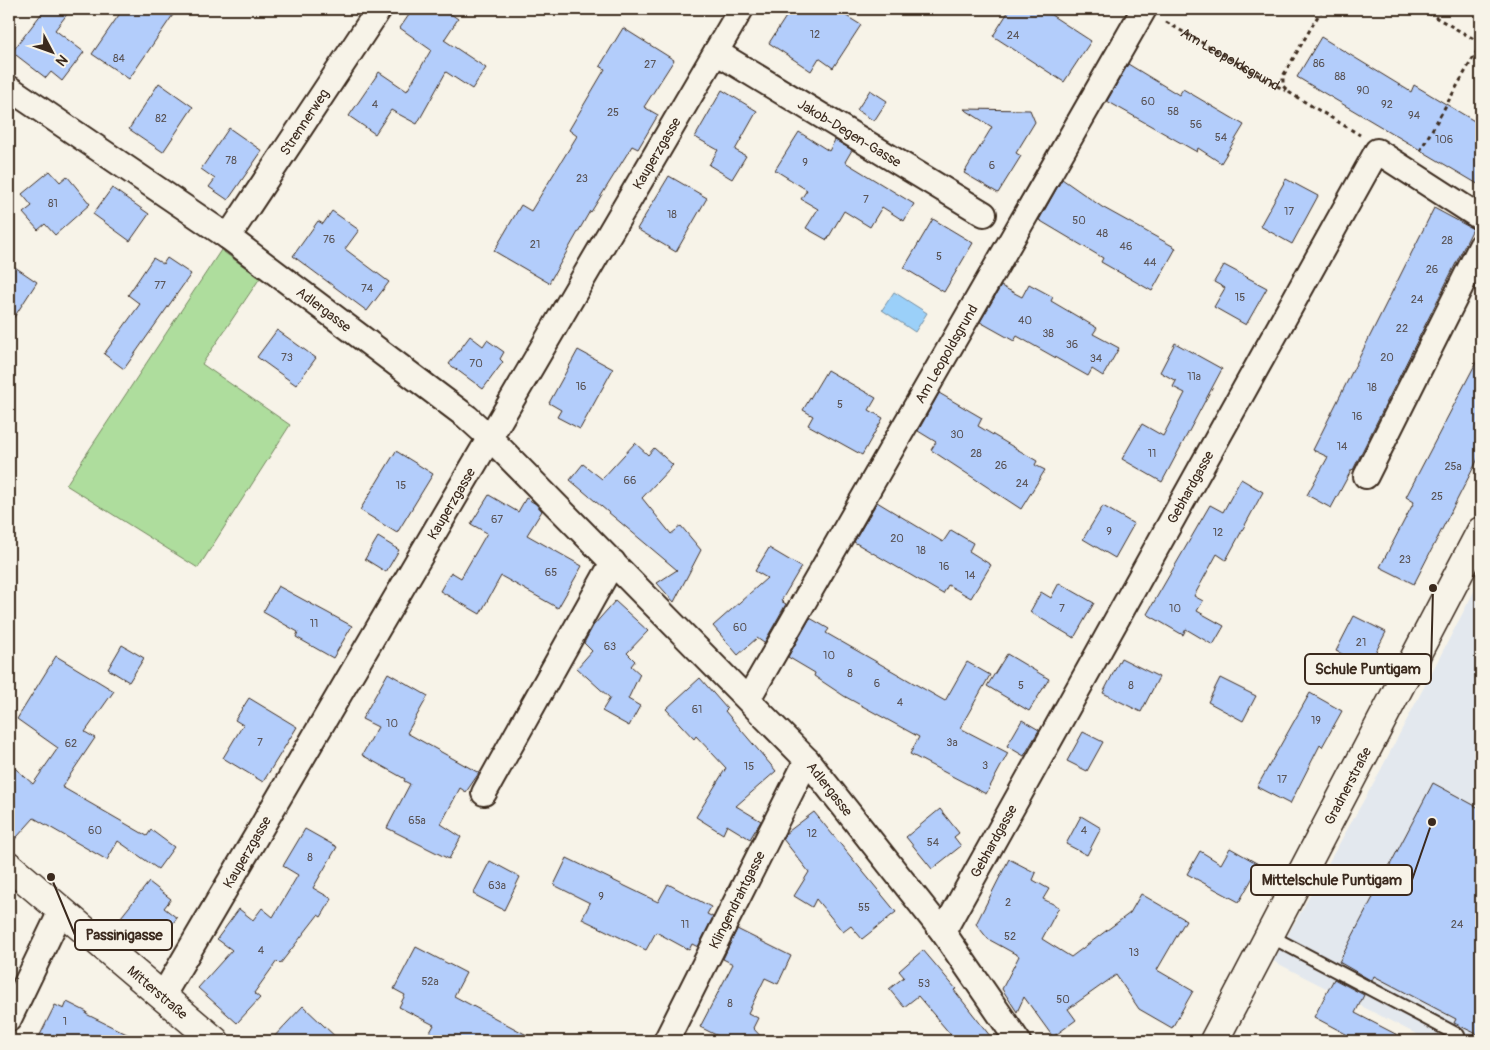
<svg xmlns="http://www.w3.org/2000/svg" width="1490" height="1050" viewBox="0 0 1490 1050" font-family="Pangolin,sans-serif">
<rect width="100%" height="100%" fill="#f7f3e8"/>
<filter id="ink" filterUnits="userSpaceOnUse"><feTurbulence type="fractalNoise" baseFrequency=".02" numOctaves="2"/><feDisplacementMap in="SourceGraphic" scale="10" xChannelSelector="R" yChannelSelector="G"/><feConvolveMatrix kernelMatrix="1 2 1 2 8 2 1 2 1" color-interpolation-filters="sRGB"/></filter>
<g filter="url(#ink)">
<path fill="#e3e8ee" d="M1481,578v463h-56l1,-2 -153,-78 105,-186z"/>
<path fill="#aedd9d" stroke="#74845e" d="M221,250l39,28 -58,86 88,61 -92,143 -132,-83z"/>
<path fill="#9bd0f9" stroke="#758ea1" d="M894,292l33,21 -12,19 -33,-22z"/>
<path fill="#b3cdfb" stroke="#3b2a1e" d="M45,9h26l-16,21 29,22 -22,29 -11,-9 -5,6 -34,-26z
M123,9h54l-48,70 -37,-25z
M413,9h31l14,10 -14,21 42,28 -14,21 -26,-17 -29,52 -26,-14 -16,24 -26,-18 30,-44 28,19 24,-41 -31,-22z
M791,9h44l26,16 -28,43 -14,-10 -8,13 -42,-28z
M1010,9h32l49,32 -27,41 -71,-46z
M623,28l51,32 -30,47 14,8 -20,34 -6,-3 -41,66 -1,-1 -41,72 -55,-32 27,-46 10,6 46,-75 -8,-6 36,-61 -5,-3z
M1321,37l90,55 3,-7 67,40v61l-184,-109z
M1128,64l51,31 4,-6 61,36 -23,38 -23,-15 -1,4 -90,-51z
M159,83l34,24 -30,45 -34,-23z
M722,90l35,21 -22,39 11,6 -14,23 -23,-14 9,-15 -23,-13z
M870,90l17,11 -13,20 -17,-11z
M964,109l66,1 5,12 -19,31 5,3 -23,37 -34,-20 28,-46z
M229,128l33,23 -34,49 -19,-13 6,-8 -14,-10z
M799,132l30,19 6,-11 17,10 -7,12 69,42 -10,17 -22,-14 -12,20 -26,-16 -17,29 -21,-12 12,-19 -17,-10 6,-9 -32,-20z
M50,171l10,11 7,-6 23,28 -35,31 -10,-11 -7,6 -15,-17 9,-7 -10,-12z
M669,176l38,22 -31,54 -39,-23z
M1062,179l40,28 74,41 -24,43 -51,-29 2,-4 -64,-38z
M1286,179l32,17 -26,48 -32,-18z
M112,188l37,26 -19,27 -37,-27z
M1434,208l39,21 -120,241 -1,-1 -21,39 -24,-13 21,-38 -15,-7z
M332,211l27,19 -14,19 44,33 -22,29 -74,-55 25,-35 5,3z
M933,219l40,24 -29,49 -40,-24z
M153,258l10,6 4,-6 24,16 -67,95 -20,-15 36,-50 -12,-9z
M9,263l28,19 -28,43z
M1224,265l43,23 -21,37 -32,-18 11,-19 -11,-6z
M1029,284l24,13 -2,4 46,27 -4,6 26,14 -16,28 -11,-7 -4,7 -71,-40 -3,5 -34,-19 21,-36 21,11z
M277,330l39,28 -20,27 -39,-28z
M470,336l13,10 4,-6 17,12 -4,7 3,3 -20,27 -34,-25z
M1175,343l47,26 -60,113 -40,-23 20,-35 21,12 22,-43 -12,-6 3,-6 -16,-9z
M578,350l35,19 -33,60 -23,-12 4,-7 -12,-7z
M1481,353v100l-67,131 -34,-17 34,-65 -8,-5z
M827,370l49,28 -7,12 14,8 -21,37 -54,-30 5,-9 -10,-6z
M939,393l43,25 -4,8 59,35 -2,4 10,5 -24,39 -90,-59 5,-8 -18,-11z
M635,443l13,12 6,-7 19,17 -31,33 29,36 10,-8 20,24 -27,52 -17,-19 20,-13 -107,-90 13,-16 19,15z
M396,451l37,23 -36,59 -37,-23z
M1241,479l22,13 -37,68 -9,-6 -23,42 9,5 -6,10 27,15 -11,19 -27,-16 -3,6 -36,-21 63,-109 13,7z
M489,495l29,17 8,-14 10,6 6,7 -15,24 55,31 -24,42 -57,-32 -21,38 -40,-23 11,-19 10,6 26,-45 -16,-9z
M877,502l66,40 8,-12 22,13 -4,8 22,14 -20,33 -23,-13 -5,9 -89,-52z
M1103,506l31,18 -19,34 -32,-19z
M378,537l21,13 -13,22 -21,-13z
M769,548l32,19 -20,34 5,3 -22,39 -7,-5 -19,17 -25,-29 54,-48 -12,-7z
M1059,583l35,20 -20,35 -44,-26 11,-20 10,6z
M278,586l74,40 -19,32 -37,-21 2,-5 -35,-20z
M615,601l33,30 -21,22 8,8 -4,5 9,8 -12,25 12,7 -11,20 -27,-15 8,-13 -33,-30 15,-17 -8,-8 9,-17z
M1354,616l32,16 -18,35 -32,-16z
M810,618l19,11 -3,4 119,68 22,-39 23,13 -30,53 48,25 -22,41 -76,-40 9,-17 -75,-41 -30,-20 1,-3 -27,-16z
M122,645l22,13 -15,24 -21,-13z
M1007,654l42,25 -20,32 -42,-25z
M56,656l58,35 -29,41 10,6 -33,49 85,49 4,-6 23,17 -16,22 -40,-28 -11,19 -73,-42 -25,28v-83l24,21 25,-36 -41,-29z
M1121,658l38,19 -18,35 -38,-19z
M388,673l40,23 -21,37 72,40 -13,19 -6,-4 -19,36 20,13 -12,22 -62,-31 23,-44 -6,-3 1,-2 -43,-24 16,-28 -16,-8z
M700,678l27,31 -2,2 51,60 -40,35 25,15 -11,18 -23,-14 -4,9 -27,-17 30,-49 -30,-32 -2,3 -28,-30z
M1220,678l36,18 -13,25 -35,-19z
M1310,693l32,18 -20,36 -2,-2 -30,59 -33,-17z
M249,698l48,29 -34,55 -40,-24 20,-33 -8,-5z
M1022,720l17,10 -15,26 -17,-10z
M1083,732l20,10 -16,29 -20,-10z
M1433,783l48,26v227l-27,-13 2,-4 -82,-43 -2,5 -33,-19z
M940,809l19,24 -5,4 7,9 -29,23 -26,-32z
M814,812l82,100 -34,27 -11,-13 -8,6 -27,-33 -4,8 -18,-11 15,-24 -26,-33 2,-5z
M1081,816l20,12 -14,27 -21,-11z
M305,829l32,18 -24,41 19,11 -11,18 -3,-2 -38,49 -3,-3 -23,32 6,5 -23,25 -39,-35 34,-38 -15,-11 22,-30 14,11 9,-12 11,9 25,-42 -15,-9z
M1230,848l30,17 -21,37 -52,-28 13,-23 21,13z
M567,858l91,44 10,-18 43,23 -4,7 6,3 -15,30 -6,-3 -3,6 -33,-18 -10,18 -64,-31 8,-16 -36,-18z
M1009,859l27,14 -3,7 16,9 -6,10 16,8 -17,32 29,18 59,-44 11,-19 45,26 -29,50 36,21 -21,37 -33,-19 -23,-34 -48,34 8,11 -23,17 -29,-40 -7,15 -15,-23 17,-33 -31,-17 -12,-15z
M490,861l30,16 -16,33 -31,-16z
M149,882l22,17 -7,9 13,10 -21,27 -35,-28z
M737,929l54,27 -13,28 -13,-6 -17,35 10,5 -5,10 12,13h-37l-28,-14 33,-63 -10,-5z
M416,947l50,26 -12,23 84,45h-113l9,-16 -35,-18 6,-12 -11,-6z
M923,950l33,39 -2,1 40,51h-38l-38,-45 -14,11 -15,-18 15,-12 -5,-6z
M1334,979l30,16 -9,18 54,28h-50l-45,-24z
M67,1002l20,10 -1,2 55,27h-104l18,-36 9,4z
M303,1006l37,35h-70z"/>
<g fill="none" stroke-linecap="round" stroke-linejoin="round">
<g stroke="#3b2a1e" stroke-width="16">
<path id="lane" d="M1270,936l188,99"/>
</g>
<g stroke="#3b2a1e" stroke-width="28">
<g id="street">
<path id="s2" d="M716,52l268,162"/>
<path id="s3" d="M9,88l219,149 239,180 22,20 318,323 136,172 75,109"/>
<path id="s4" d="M228,237l151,-228"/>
<path d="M1366,476l115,-230"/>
<path id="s5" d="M748,699l396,-690"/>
<path d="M484,793l129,-231"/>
<path id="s6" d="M943,932l434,-781 104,67"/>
<path id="s7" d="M162,997l579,-988"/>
<path d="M9,1019l52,-108"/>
<path id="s8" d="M666,1041l141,-281"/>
</g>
</g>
<g stroke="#3b2a1e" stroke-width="31">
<g id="secondary">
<path id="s9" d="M9,866l206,175"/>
<path id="s10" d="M1214,1041l267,-510"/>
</g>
</g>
<g stroke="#3b2a1e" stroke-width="3" stroke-dasharray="4 4" stroke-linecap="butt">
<path d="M1322,9l-39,67v10l7,7 70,42"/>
<path d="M1421,9l60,34"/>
<path id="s1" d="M1166,22l120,69"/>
<path d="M1420,151l61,-107"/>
</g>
<use href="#lane" stroke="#f7f3e8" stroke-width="12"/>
<use href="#street" stroke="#f7f3e8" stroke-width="24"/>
<use href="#secondary" stroke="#f7f3e8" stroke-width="28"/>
</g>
</g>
<g text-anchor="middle" stroke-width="4.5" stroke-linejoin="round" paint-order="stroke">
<g font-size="11" fill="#595355">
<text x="815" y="38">12</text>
<text x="1013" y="39">24</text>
<text x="119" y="62">84</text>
<text x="1319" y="67">86</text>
<text x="650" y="68">27</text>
<text x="1340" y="80">88</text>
<text x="1363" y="94">90</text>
<text x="1148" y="105">60</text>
<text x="375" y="108">4</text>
<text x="1387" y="108">92</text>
<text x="1173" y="115">58</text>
<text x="613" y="116">25</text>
<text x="1414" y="119">94</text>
<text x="161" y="122">82</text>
<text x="1196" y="128">56</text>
<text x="1221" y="141">54</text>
<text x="1444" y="143">106</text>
<text x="231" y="164">78</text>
<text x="805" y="166">9</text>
<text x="992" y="169">6</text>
<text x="582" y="182">23</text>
<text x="866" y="203">7</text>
<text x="53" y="207">81</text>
<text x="1289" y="215">17</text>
<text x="672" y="218">18</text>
<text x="1079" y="224">50</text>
<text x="1102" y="237">48</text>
<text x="329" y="243">76</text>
<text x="1447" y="244">28</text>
<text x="535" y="248">21</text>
<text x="1126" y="250">46</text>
<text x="939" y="260">5</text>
<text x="1150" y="266">44</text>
<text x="1432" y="273">26</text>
<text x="160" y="289">77</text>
<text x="367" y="292">74</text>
<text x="1240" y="301">15</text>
<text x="1417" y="303">24</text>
<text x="1025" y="324">40</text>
<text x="1402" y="332">22</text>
<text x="1048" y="337">38</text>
<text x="1072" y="348">36</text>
<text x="287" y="361">73</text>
<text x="1387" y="361">20</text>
<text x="1096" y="362">34</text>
<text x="476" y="367">70</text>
<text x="1194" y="380">11a</text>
<text x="581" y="390">16</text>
<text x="1372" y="391">18</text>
<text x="840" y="408">5</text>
<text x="1357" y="420">16</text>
<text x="957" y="438">30</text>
<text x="1342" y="450">14</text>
<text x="976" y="457">28</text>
<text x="1152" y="457">11</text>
<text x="1001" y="469">26</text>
<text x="1453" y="470">25a</text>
<text x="630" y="484">66</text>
<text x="1022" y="487">24</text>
<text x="401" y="489">15</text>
<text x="1437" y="500">25</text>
<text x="497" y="523">67</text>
<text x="1109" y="535">9</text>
<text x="1218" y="536">12</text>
<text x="897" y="542">20</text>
<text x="921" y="554">18</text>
<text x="1405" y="563">23</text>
<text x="944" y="570">16</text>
<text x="551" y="576">65</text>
<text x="970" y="579">14</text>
<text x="1062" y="612">7</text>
<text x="1175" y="612">10</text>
<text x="314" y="627">11</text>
<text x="740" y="631">60</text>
<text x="1361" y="646">21</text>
<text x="610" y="650">63</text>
<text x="829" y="659">10</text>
<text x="850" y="677">8</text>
<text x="877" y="687">6</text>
<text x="1021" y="689">5</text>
<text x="1131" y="689">8</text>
<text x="900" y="706">4</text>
<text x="697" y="713">61</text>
<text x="1316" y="724">19</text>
<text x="392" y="727">10</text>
<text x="260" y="746">7</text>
<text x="952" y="746">3a</text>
<text x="71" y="747">62</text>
<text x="985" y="769">3</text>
<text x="749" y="770">15</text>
<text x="1282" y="783">17</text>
<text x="417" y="824">65a</text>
<text x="95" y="834">60</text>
<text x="1084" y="834">4</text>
<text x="812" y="837">12</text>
<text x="933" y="846">54</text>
<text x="310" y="861">8</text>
<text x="497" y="889">63a</text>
<text x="601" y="900">9</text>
<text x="1008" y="906">2</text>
<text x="864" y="911">55</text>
<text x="685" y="928">11</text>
<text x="1457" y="928">24</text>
<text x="1010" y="940">52</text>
<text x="261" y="954">4</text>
<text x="1134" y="956">13</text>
<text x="430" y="985">52a</text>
<text x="924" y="987">53</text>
<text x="1063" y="1003">50</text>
<text x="730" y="1007">8</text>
<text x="65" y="1025">1</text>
</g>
<g font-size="14" fill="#3b2a1e" stroke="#f7f3e8">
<text dy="5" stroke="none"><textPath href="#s1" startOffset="74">Am Leopoldsgrund</textPath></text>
<text dy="5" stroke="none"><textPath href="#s4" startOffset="138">Strennerweg</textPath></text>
<text dy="5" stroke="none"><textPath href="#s2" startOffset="156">Jakob-Degen-Gasse</textPath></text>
<text dy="5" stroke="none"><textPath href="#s7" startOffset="978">Kauperzgasse</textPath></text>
<text dy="5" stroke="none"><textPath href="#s3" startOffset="385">Adlergasse</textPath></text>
<text dy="5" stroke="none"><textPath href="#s5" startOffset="398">Am Leopoldsgrund</textPath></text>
<text dy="5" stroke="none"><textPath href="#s6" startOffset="509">Gebhardgasse</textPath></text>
<text dy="5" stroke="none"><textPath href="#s7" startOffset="572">Kauperzgasse</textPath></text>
<text dy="5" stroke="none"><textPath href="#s10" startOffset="288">Gradnerstraße</textPath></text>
<text dy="5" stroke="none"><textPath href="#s3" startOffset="1084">Adlergasse</textPath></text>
<text dy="5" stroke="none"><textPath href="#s6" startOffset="104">Gebhardgasse</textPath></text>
<text dy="5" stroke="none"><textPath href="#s7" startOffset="168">Kauperzgasse</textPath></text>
<text dy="5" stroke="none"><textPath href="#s8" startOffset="158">Klingendrahtgasse</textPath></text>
<text dy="5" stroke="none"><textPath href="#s9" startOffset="195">Mitterstraße</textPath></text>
</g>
</g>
<path fill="none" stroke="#3b2a1e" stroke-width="2" d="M1433 588L1431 669M1432 822L1412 880M51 877L75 935"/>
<g fill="#3b2a1e" stroke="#f7f3e8" stroke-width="2">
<circle cx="1433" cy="588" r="5"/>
<circle cx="1432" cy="822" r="5"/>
<circle cx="51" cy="877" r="5"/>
</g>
<g fill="#f7f3e8" stroke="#3b2a1e" stroke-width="2">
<rect x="1305" y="654" width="126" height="30" rx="5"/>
<rect x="1251" y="865" width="161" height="30" rx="5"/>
<rect x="75" y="920" width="97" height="30" rx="5"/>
</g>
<g font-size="15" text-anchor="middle" font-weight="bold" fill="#3b2a1e">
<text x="1368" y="674">Schule Puntigam</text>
<text x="1332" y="885">Mittelschule Puntigam</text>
<text x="124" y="940">Passinigasse</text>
</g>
<rect width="1490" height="1050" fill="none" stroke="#f7f3e8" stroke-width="30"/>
<rect x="15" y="15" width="1460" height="1020" fill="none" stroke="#3b2a1e" stroke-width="2" filter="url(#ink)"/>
<g transform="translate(52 52) rotate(131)" stroke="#f7f3e8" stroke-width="4" paint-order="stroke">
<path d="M0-4L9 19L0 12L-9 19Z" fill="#3b2a1e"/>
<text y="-8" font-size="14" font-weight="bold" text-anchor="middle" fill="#3b2a1e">N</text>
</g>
</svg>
